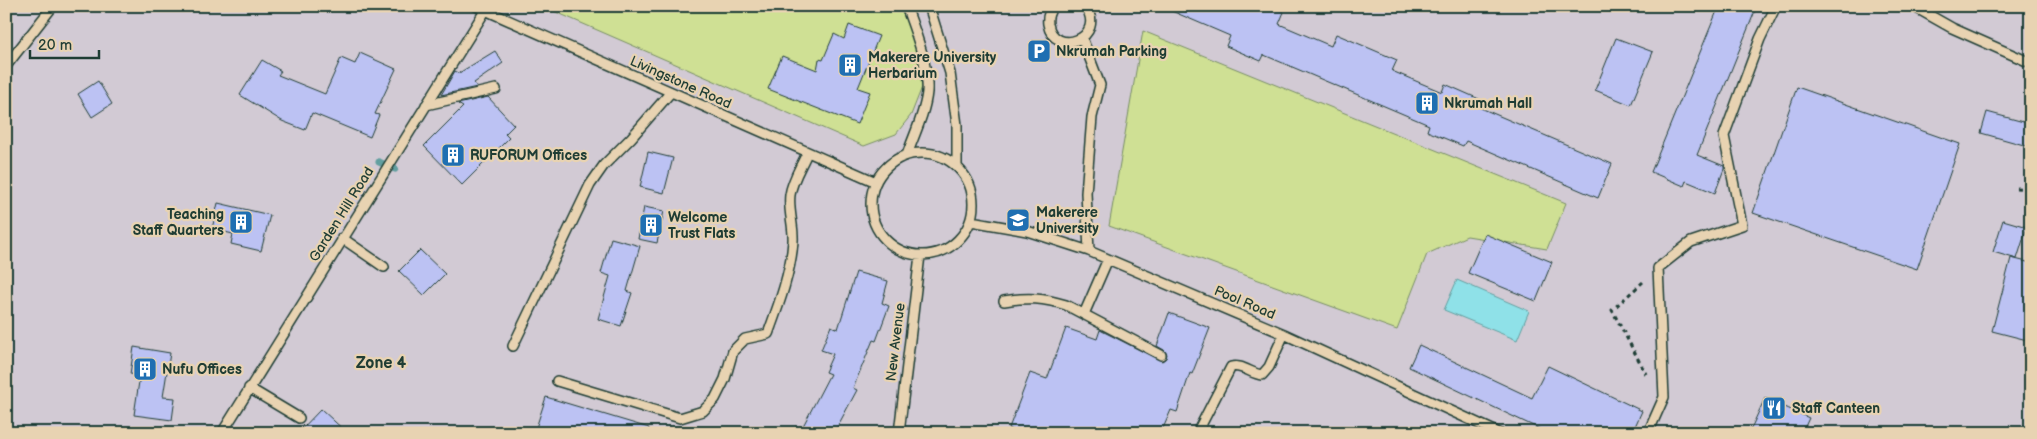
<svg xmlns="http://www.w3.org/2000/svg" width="2037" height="439" viewBox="0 0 2037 439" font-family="'Balsamiq Sans',sans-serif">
<rect width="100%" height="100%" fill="#dbcec6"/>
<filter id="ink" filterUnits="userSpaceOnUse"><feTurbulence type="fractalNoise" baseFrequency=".02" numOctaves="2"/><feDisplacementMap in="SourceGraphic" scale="10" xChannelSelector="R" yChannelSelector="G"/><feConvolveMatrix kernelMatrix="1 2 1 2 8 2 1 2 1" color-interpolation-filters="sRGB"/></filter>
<g filter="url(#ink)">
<path fill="#d2cad4" d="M6,6h2025v427h-2025z"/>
<path fill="#cfe094" stroke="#778e64" d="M542,6h357l16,34 7,47 -11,28 -15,19 -32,12z
M1143,31l423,172 -19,46 -80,-13 -40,18 -30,76 -288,-104z"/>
<path fill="#8fe1e8" stroke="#629fa0" d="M1457,280l72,31 -12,29 -73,-30z"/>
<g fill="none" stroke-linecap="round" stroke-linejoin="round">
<path stroke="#629fa0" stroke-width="7" d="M379,162l16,7"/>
</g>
<path fill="#bcc2f3" stroke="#1f3d34" d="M1160,6h111l13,6 -5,12 52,22 5,-12 61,26 -5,11 50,21 3,-8 34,15 -3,7 136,58 -14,34 -132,-57 -3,5 -36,-15 2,-6 -165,-70 -3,6 -35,-15 4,-10z
M1719,6h38l-60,149 27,11v3l-9,24 -29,-12 -2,5 -33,-14z
M849,25l30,11 -21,52 12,4 -13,32 -89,-35 14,-33 35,14 2,-11 4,1 11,-26 10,5z
M1616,38l37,14 -22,53 -36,-15z
M495,51l8,12 -29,20 3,4 -36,8 14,-24 4,2z
M360,53l36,16 -21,45 4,1 -9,22 -58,-24 -7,17 -23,-9 -42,-26 22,-35 19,11 -3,4 47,19 16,-36 14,6z
M98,81l14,23 -20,13 -14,-23z
M1797,87l163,57 -43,125 -164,-56z
M488,97l26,28 -9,9 4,4 -47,47 -38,-39 39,-39 -5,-3z
M1987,112l44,12v23l-50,-14z
M648,152l25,6 -9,35 -24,-6z
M218,203l52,12 -9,36 -30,-7 2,-10 -21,-5z
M644,207l20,4 -7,32 -19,-4z
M2003,220l24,7 -10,32 -24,-7z
M1485,234l67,28 -16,39 -68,-28z
M611,238l29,8 -13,45 5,2 -11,33 -23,-7 12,-43 -9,-3z
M420,250l25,24 -21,21 -25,-24z
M2011,258l20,5v78l-39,-10z
M856,272l32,9 -6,22 7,3 -13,35 -3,-1 -20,48 4,2 -23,43h-19l-12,-7 27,-52 -5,-2 8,-18 -12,-4 10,-24 7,3z
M1169,313l41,15 -18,46 -2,-1 -13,39 -6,-2 -10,23h-141l-11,-5 21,-55 17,6 19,-51 31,11 3,-9 62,31 4,-3 1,-4 -3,-4 -7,-4z
M1419,345l113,53 16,-32 94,45 -10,22h-84l-139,-66z
M134,347l36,6 -7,44 12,1 -3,22 -38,-5 6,-40 -10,-1z
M546,397l103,31 -1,5h-96l-16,-5z
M1765,398l44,20 -7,15h-53z
M321,409l26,24h-49z"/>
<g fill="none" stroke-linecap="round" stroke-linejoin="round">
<g stroke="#1f3d34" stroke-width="12">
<path id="lane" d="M476,6l400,176
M906,6c9,25 23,60 21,86 -2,21 -13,43 -20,63
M929,6l21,67 7,52v40
M1054,6c-5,5 -7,11 -6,18 6,34 60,14 37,-18
M1913,6l39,22 79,35
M1082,38l18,47 -8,32 -6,76 3,58
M6,66l47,-60
M426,105l70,-16
M871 204a51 51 0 1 1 102 0a51 51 0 1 1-102 0Z
M971,221l56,10 62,20 195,83 215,99
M342,238l42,29
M1004,301c23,-4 40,-3 62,4l95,50
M1084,314l24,-55
M513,346l77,-161 14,-20 27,-27 40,-46
M557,381l123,37 23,-7 12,-12 10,-20 8,-28 12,-12 23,-5c11,-30 23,-62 25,-93 1,-15 -5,-31 -3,-46 2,-15 11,-28 17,-42
M249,388l50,30
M222,433l263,-422
M899,433l21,-178
M1197,433l34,-66c11,-3 20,7 31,8l7,-8 15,-33
M1648,433l16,-36 -6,-129 33,-26 51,-17 -18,-89 36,-97 16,-33"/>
</g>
<path stroke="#1f3d34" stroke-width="3" stroke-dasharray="4 4" stroke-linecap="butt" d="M2016,188l15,1
M1643,282l-31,28 34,64"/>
<use href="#lane" stroke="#e8d3b2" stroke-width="9"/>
</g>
</g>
<defs>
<g id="parking-square" transform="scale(1.25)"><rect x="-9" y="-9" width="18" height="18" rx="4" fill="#1f6fb2" stroke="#e8d3b2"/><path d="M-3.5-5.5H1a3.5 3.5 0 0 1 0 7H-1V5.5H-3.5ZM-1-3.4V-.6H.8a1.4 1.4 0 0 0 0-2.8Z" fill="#fff"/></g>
<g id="building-square" transform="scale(1.25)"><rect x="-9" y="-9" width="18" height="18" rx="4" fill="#1f6fb2" stroke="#e8d3b2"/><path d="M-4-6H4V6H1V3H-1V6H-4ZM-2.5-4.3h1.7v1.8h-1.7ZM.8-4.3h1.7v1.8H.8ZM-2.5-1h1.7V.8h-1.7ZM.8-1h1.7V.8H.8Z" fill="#fff"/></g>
<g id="university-square" transform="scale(1.25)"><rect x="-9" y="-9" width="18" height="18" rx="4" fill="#1f6fb2" stroke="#e8d3b2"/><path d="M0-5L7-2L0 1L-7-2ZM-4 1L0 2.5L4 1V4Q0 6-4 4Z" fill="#fff"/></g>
<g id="restaurant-square" transform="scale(1.25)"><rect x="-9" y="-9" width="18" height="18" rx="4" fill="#1f6fb2" stroke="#e8d3b2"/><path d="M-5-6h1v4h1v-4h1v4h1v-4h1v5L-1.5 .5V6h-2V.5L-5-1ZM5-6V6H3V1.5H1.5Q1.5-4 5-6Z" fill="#fff"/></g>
</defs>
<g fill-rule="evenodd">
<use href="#parking-square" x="1039" y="51"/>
<use href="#building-square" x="850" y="65"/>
<use href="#building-square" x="1427" y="103"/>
<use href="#building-square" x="453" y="155"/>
<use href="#university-square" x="1018" y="220"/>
<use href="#building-square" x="241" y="222"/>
<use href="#building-square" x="651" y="225"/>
<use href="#building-square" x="145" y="369"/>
<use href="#restaurant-square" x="1774" y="408"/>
</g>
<g text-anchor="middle" stroke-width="4.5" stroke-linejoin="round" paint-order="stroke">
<g font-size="14" font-weight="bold" fill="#1f3d34" stroke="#e8d3b2" text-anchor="start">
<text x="1056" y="56">Nkrumah Parking</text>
<text x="868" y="62">Makerere University<tspan x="868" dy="16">Herbarium</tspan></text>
<text x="1444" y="108">Nkrumah Hall</text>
<text x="470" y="160">RUFORUM Offices</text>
<text x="1036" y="217">Makerere<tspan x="1036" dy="16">University</tspan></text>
<text x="224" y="219" text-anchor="end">Teaching<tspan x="224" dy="16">Staff Quarters</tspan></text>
<text x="668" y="222">Welcome<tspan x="668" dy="16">Trust Flats</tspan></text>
<text x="162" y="374">Nufu Offices</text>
<text x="1792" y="413">Staff Canteen</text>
</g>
<g font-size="14" fill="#1f3d34" stroke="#e8d3b2">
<text transform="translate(681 82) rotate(24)" y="5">Livingstone Road</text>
<text transform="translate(341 214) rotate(-58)" y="5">Garden Hill Road</text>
<text transform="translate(1245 302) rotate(23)" y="5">Pool Road</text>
<text transform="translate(895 342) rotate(-83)" y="5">New Avenue</text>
</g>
<g font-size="16" font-weight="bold" fill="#1f3d34" stroke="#e8d3b2">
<text x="381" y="368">Zone 4</text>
</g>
</g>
<rect width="2037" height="439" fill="none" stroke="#e8d3b2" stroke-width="25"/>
<rect x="12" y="12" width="2012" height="414" fill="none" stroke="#1f3d34" stroke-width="2" filter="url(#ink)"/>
<path d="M30 50v8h69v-8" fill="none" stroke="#1f3d34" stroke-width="2.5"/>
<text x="38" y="50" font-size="15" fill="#1f3d34" stroke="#e8d3b2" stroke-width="4" paint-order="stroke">20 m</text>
</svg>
